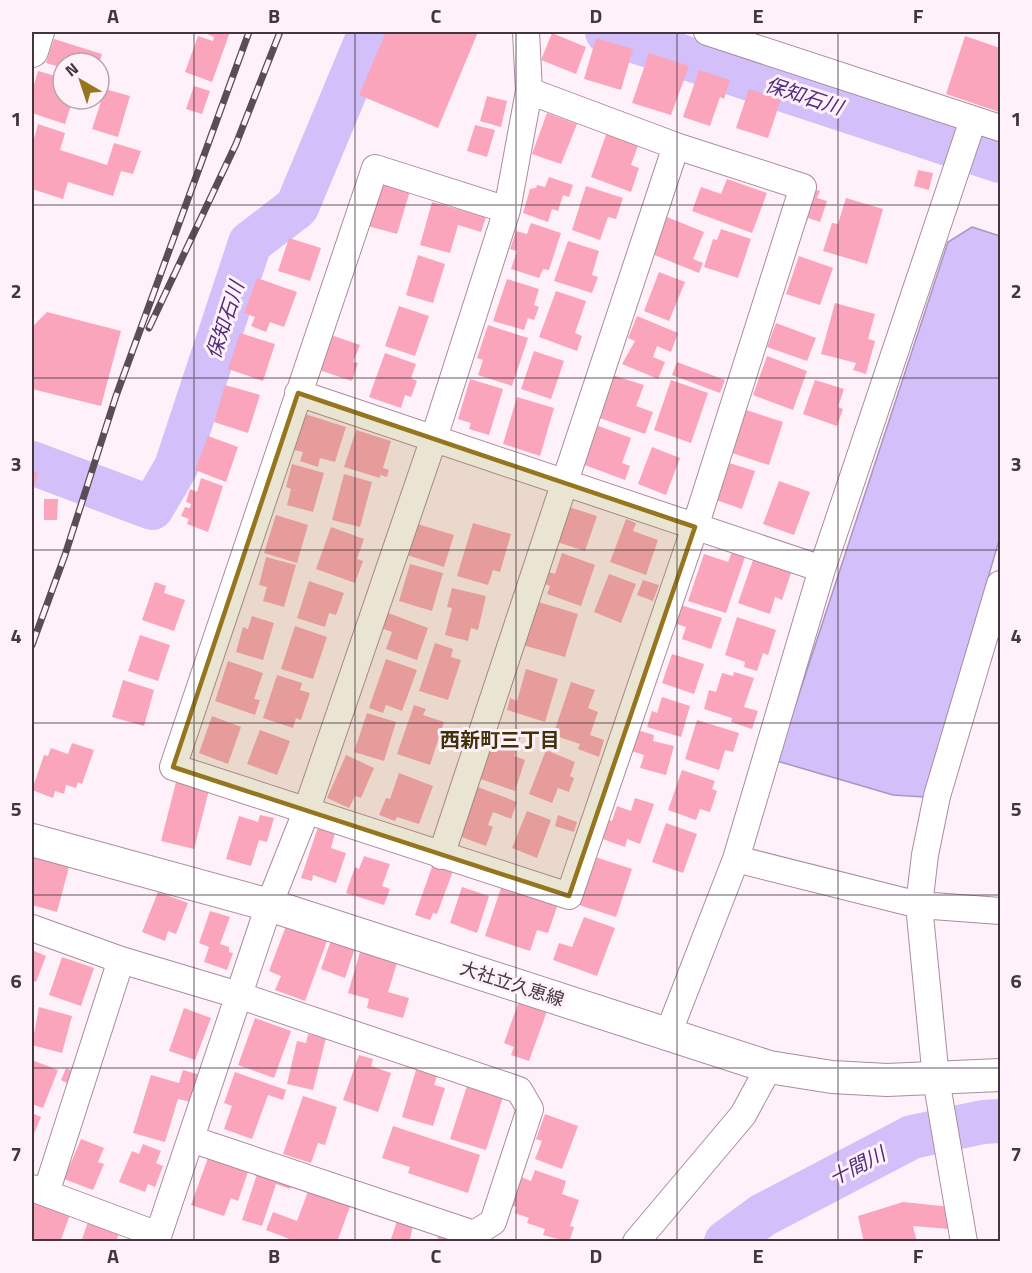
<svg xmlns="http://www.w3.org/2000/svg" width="1032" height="1273" viewBox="0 0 1032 1273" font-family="'Titillium Web','Noto Sans JP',sans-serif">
<rect width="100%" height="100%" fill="#fff1f9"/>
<path fill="#d3bff9" stroke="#a896c1" stroke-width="1.5" d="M972,227l28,9v301l-76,260 -31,-2 -116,-34 171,-519z"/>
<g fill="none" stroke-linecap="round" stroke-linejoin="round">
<path stroke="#d3bff9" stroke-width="44" d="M607,32l393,129
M32,463l120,45 24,-41 74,-224 47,-36 73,-175
M726,1242l37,-27 149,-78 71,-15 17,-1"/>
</g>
<path fill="#faa5bb" d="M203,32h27l-18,50 -27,-10 13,-36 15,5 1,-4z
M386,32h92l-40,96 -79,-33z
M552,33l34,14 -10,27 -35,-14z
M965,36l35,12 -1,64 -53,-18z
M596,38l37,11 -12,41 -37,-11z
M54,39l48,15 -3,9h-36v5l-17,-5z
M649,53l40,13 -18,49 -39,-12z
M699,70l31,10 -6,19 -4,-2 -10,29 -27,-9z
M38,71l25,7v21h10l-8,25 -33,-11v-21z
M194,86l16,5 -8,23 -16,-5z
M105,89l25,7 -12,41 -26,-8z
M749,89l32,10 -13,39 -32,-10z
M487,96l20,5 -6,26 -21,-6z
M547,113l30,11 -16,40 -29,-10z
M38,124l27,9 -5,17 47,15 7,-22 27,8 -8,23 -12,-3 -8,25 -45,-14 -5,17 -31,-10v-43z
M475,125l20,5 -8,27 -20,-6z
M607,132l32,11 -8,22 8,3 -8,24 -40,-15z
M918,170l15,3 -4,17 -15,-4z
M549,177l24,8 -4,12 -6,-2 -5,16 -6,-2 -4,13 -25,-9 7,-24 6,-1 1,-3 8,2z
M727,179l40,14 -15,40 -60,-22 9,-24 20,7z
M382,183l28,8 -13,43 -29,-8z
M586,186l37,12 -7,21 -8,-2 -8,23 -28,-10z
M811,188l9,3 -3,7 10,3 -7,21 -12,-4 -2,6 -5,-2z
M846,198l37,11 -16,55 -44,-13 9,-28 6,1z
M432,202l54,15 -5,15 -23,-7 -8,28 -30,-8z
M667,217l37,15 -11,27 10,4 -4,10 -47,-19z
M531,223l30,10 -12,37 -6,-1 -4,9 -28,-9 6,-18 -7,-2 6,-18 11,3z
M721,229l30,10 -13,39 -34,-11 9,-28 4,1z
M289,238l32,10 -11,33 -32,-10z
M568,241l31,10 -7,24 6,2 -6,16 -38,-12z
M418,255l27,9 -12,39 -27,-8z
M799,256l34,12 -13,37 -34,-11z
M659,272l26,10 -16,39 -25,-10z
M257,278l40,14 -13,35 -14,-5 -4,10 -15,-6 4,-9 -11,-4z
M507,279l32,10 -5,16 5,2 -5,13 -6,-2 -4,12 -31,-9z
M556,291l30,10 -11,32 7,3 -5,15 -38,-14z
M835,303l40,11 -7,25 7,2 -9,33 -13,-4 3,-7 -35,-9z
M399,306l30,10 -14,40 -30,-10z
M47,312l74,19 -20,75 -69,-17v-62z
M637,316l41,17 -7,19 -14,-6 -4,11 12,5 -7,17 -36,-15 13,-23 -7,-3z
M776,323l40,15 -9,23 -40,-14z
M488,325l40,13 -16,48 -34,-11 5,-15 -6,-2z
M240,333l35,11 -12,37 -35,-12z
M331,335l29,10 -7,17 5,1 -6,18 -33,-11z
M534,351l30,10 -13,38 -30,-10z
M385,353l31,11 -5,14 6,3 -6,16 -6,-2 -4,13 -32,-11z
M767,356l40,15 -14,39 -40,-15z
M677,362l48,18 -5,13 -48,-18z
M612,375l32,10 -8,21 17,6 -8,22 -48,-17z
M470,379l33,10 -14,46 -20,-6 2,-6 -13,-4z
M671,380l37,13 -17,50 -37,-13z
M815,380l29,9 -6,18 5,2 -6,17 -34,-12z
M225,385l35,10 -12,38 -34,-11z
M517,397l37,11 -14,48 -37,-12z
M746,410l37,12 -14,43 -37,-12z
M305,414l41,13 -11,35 -15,-4 -2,9 -18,-6 3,-9 -9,-2z
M596,425l35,13 -9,25 8,3 -5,14 -43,-16z
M356,430l35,11 -8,27 6,2 -2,7 -7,-2v3l-36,-11z
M208,436l30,11 -12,35 -31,-12z
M652,447l28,11 -14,37 -28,-11z
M729,463l26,8 -13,38 -26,-9z
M292,464l32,9 -11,39 -26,-7 4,-16 -5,-2z
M32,471l6,2 -6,19z
M344,474l28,8 -12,45 -28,-7z
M201,478l22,8 -15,46 -21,-8 2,-5 -8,-3 4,-9 5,1 1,-4 -5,-2 4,-13 7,3z
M779,481l31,11 -16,43 -31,-11z
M44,499h14l-1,21h-13z
M566,506l31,10 -12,35 -31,-10z
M276,515l32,10 -11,38 -33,-10z
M626,519l10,4 -3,8 25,9 -12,35 -36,-13z
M414,523l40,12 -10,32 -40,-13z
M473,523l38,11 -11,38 -7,-2 -5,15 -31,-9z
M331,527l33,12 -7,20 6,2 -8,22 -39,-14z
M733,549l13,5 -20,59 -38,-12 16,-47 24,8z
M562,553l33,12 -14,41 -34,-12 3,-8 -11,-4 4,-12 12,4z
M266,557l30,8 -12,42 -21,-6 4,-14 -8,-2z
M754,557l38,13 -10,30 -7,-3 -5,17 -32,-11z
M410,564l33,9 -11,38 -33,-10z
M609,574l27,10 -15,39 -27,-11z
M643,580l16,5 -6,16 -16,-6z
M309,581l35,12 -8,22 -7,-2 -4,14 -28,-9z
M155,582l11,4 -2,7 21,7 -11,31 -32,-11z
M452,588l34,8 -8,34 -7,-2 -3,13 -23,-6 7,-27 -5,-1z
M532,600l46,14 -13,43 -46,-13z
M681,605l41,13 -11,31 -29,-10 4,-12 -12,-4z
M386,612l42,16 -11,32 -31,-11 6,-17 -11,-4z
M252,616l22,7 -11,37 -27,-8 7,-25 5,2z
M737,617l39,13 -8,25 -5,-2 -6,18 -13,-4 1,-5 -20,-7z
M295,626l32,11 -14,42 -32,-10z
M140,635l30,10 -12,36 -30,-10z
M435,643l18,6 -2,8 10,3 -13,40 -29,-9z
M672,654l32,10 -10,30 -32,-11z
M386,659l31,11 -15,41 -16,-6 -3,8 -14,-5z
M228,661l35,12 -9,26 6,1 -5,15 -40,-14z
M526,669l32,10 -13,43 -38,-12 3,-12 7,3z
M734,672l20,6 -10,29 14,4 -6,18 -21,-7 1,-4 -28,-9 5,-19 7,2 6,-19 11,3z
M277,675l25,8 -2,7 10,3 -9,27 -5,-2 -3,10 -30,-10z
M123,680l31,10 -10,36 -32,-9z
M571,682l24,8 -7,18 10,4 -8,23 14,5 -5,17 -21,-8 2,-5 -27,-9z
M662,697l28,9 -9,31 -34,-10 5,-16 5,2z
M414,705l12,4 -3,6 21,7 -14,43 -33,-11z
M367,713l29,9 -12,39 -30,-9z
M212,716l29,11 -13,37 -29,-11z
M697,720l42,13 -6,19 -8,-2 -6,20 -34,-11z
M501,729l20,7 -7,20 11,4 -10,31 -37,-13 11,-33 6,2z
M634,729l20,6 -1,6 21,5 -8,29 -26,-7 4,-13 -16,-5z
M260,730l30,11 -13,34 -30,-11z
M72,743l22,7 -12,34 -4,-2 -2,6 -10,-3 -2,9 -9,-3 -2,7 -21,-8 12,-35 4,1 3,-8 17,6z
M546,750l29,12 -5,14 4,2 -5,14 -11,-4 -6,15 -23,-9z
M346,755l28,13 -13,30 -6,-2 -6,12 -22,-10z
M682,770l33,11 -3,8 5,2 -7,21 -10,-3 -4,11 -28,-10z
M399,773l34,13 -14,38 -22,-7 -2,4 -16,-6 7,-17 4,1z
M176,782l33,8 -15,59 -33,-8z
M475,786l42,16 -6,17 -18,-7 -5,13 5,2 -7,19 -30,-11z
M635,798l19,6 -14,40 -13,-5 -2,8 -25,-9 7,-19 5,2 5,-15 14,5z
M527,811l24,9 -14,38 -25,-10z
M260,815l14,3 -7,24 -8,-2 -8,26 -25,-7 13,-43 19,6z
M558,815l19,7 -3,10 -19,-6z
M666,823l31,11 -14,39 -31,-11z
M319,824l17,5 -5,19 15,5 -10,30 -23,-8 -1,6 -11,-3z
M364,856l26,8 -8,22 8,3 -6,16 -38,-12 9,-26 4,2z
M34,857l35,10 -12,45 -25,-7z
M595,857l37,12 -16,48 -37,-12z
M433,864l20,7 -16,43 -4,-1 -3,7 -15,-5z
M502,885l56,19 -10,29 -11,-3 -7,21 -45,-15z
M462,887l27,9 -12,37 -27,-10z
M158,892l30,11 -12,31 -8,-3 -3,10 -23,-9z
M210,911l20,6 -10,27 9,3v5l4,1 -6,17 -23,-8 5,-15 -10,-4z
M584,917l31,11 -18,48 -44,-16 6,-17 13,4z
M286,926l41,15 -22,60 -30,-11 6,-14 -12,-5z
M331,940l24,8 -10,30 -24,-9z
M32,950l14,6 -10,26 -4,-2z
M360,952l37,11 -9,29 21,6 -6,20 -36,-10 2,-9 -21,-6z
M62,957l32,11 -13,38 -32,-11z
M519,1001l28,10 -18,50 -18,-6 3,-8 -10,-4z
M39,1007l33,9 -10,37 -30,-8z
M184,1008l27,10 -16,42 -26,-9z
M255,1018l36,13 -17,47 -36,-13z
M308,1034l18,4 -13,52 -26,-6 10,-43 9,2z
M359,1055l14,4 -2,7 20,7 -13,39 -35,-12z
M32,1060l26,10 -15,38 -11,-4z
M66,1068l11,5 -6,12 -10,-5z
M183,1070l17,5 -9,27 -13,-3 -13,43 -32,-9 18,-58 28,8z
M416,1070l21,6 -3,9 11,3 -12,38 -31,-9z
M235,1072l51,18 -3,10 -15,-5 -16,44 -28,-10 8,-23 -8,-3z
M467,1086l36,11 -17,53 -36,-11z
M303,1096l34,11 -12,38 -7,-2 -7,20 -28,-9z
M32,1113l9,4 -9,21z
M545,1114l33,12 -16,43 -27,-10 7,-18 -6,-2z
M393,1126l87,29 -12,38 -60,-20 2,-6 -28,-9z
M81,1139l23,9 -6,14 6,2 -11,26 -29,-11z
M143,1144l18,7 -5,12 7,3 -8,21 -7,-3 -3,8 -26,-10 13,-31 7,3z
M209,1155l40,14 -11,32 -7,-3 -7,18 -33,-11z
M259,1168l34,11 -3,10 -14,-5 -14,42 -20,-6z
M535,1170l31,11 -4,13 17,6 -9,26 4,1 -5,15 -26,-7 2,-6 -18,-6 2,-5 -14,-5 2,-6 -6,-2 10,-28 10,4z
M310,1186l42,15 -15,41h-40l-31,-12 7,-18 24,9z
M35,1196l37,13 -12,33h-28v-37z
M903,1202l48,5 -2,22 -36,-3 4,16h-53l-6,-26z
M89,1219l31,11 -4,12h-35z
M397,1221l16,5 -3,13 7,3h-27z
M440,1233l22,9h-26z"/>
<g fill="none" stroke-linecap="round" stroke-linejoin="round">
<g stroke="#ab8c9e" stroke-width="28">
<path id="minor" d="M707,32l293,96
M507,210l-132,-42 -202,599 396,129 126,-369 108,-340 -127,-41 -147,-55
M298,393l524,176
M441,856l235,-710
M736,859l183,46 81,6
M32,928l89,32 117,35 281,95 11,19 -37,113 -19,12 -283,-95
M668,1034l68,-175 86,-290 151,-449
M32,1188l126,47
M46,1193l75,-233
M156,1242l113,-337 37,-93 128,-374 73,-228 22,-119 -3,-59
M636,1242l107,-127 26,-48
M964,1242l-28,-163 -17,-174 6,-50 12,-59 63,-212"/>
</g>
<g stroke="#ab8c9e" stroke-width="34">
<path id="major" d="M32,51l6,-19
M32,840l237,65 500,162 63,10 55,3 113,-5"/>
</g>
<use href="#minor" stroke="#fff" stroke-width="26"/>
<use href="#major" stroke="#fff" stroke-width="32"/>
<g stroke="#5a4d55" stroke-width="7">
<path id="rail" d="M149,328l87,-184 44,-112
M32,645l33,-90 51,-159 133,-364"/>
</g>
<use href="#rail" stroke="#fff1f9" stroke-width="4.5" stroke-dasharray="14" stroke-linecap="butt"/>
</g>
<path fill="#95761e" fill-opacity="0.2" stroke="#95761e" stroke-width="4.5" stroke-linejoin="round" d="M298,393l397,134 -126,369 -396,-129z"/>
<path fill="none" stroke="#43363e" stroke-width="1.5" stroke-opacity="0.55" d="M194,32v1210M355,32v1210M516,32v1210M677,32v1210M838,32v1210M32,205h968M32,378h968M32,550h968M32,723h968M32,895h968M32,1068h968"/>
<g text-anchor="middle" stroke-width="6" stroke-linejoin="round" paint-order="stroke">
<g font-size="18" fill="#43363e" stroke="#fff1f9">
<text transform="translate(512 984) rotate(18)" y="6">大社立久恵線</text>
</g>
<g font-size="20" font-style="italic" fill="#502c7e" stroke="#fff1f9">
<text transform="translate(804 96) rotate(18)" y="7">保知石川</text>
<text transform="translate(225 320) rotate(-72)" y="7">保知石川</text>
<text transform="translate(857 1166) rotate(-27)" y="7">十間川</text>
</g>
<g font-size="20" font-weight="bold" fill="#403107" stroke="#fff1f9">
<text x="500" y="747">西新町三丁目</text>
</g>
</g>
<rect width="1032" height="1273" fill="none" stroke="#fff1f9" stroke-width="66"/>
<g transform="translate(81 81) rotate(321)"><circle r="28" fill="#fff1f9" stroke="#b4a6ae" stroke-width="1.5"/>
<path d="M0-4.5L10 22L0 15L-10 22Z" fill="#95761e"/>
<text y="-9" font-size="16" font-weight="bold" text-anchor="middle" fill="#43363e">N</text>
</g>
<rect x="33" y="33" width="966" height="1207" fill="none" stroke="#43363e" stroke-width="2"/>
<g font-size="20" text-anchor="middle" font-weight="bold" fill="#43363e">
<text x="113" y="23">A</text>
<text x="274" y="23">B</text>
<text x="436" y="23">C</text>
<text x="596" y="23">D</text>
<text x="758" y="23">E</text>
<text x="918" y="23">F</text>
<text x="16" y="126">1</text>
<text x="1016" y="126">1</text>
<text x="16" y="298">2</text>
<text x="1016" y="298">2</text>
<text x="16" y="471">3</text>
<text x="1016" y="471">3</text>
<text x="16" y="643">4</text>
<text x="1016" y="643">4</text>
<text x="16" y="816">5</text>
<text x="1016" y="816">5</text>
<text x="16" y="988">6</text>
<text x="1016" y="988">6</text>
<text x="16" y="1161">7</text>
<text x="1016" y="1161">7</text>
<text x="113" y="1263">A</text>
<text x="274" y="1263">B</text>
<text x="436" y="1263">C</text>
<text x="596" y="1263">D</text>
<text x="758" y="1263">E</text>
<text x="918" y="1263">F</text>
</g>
</svg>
